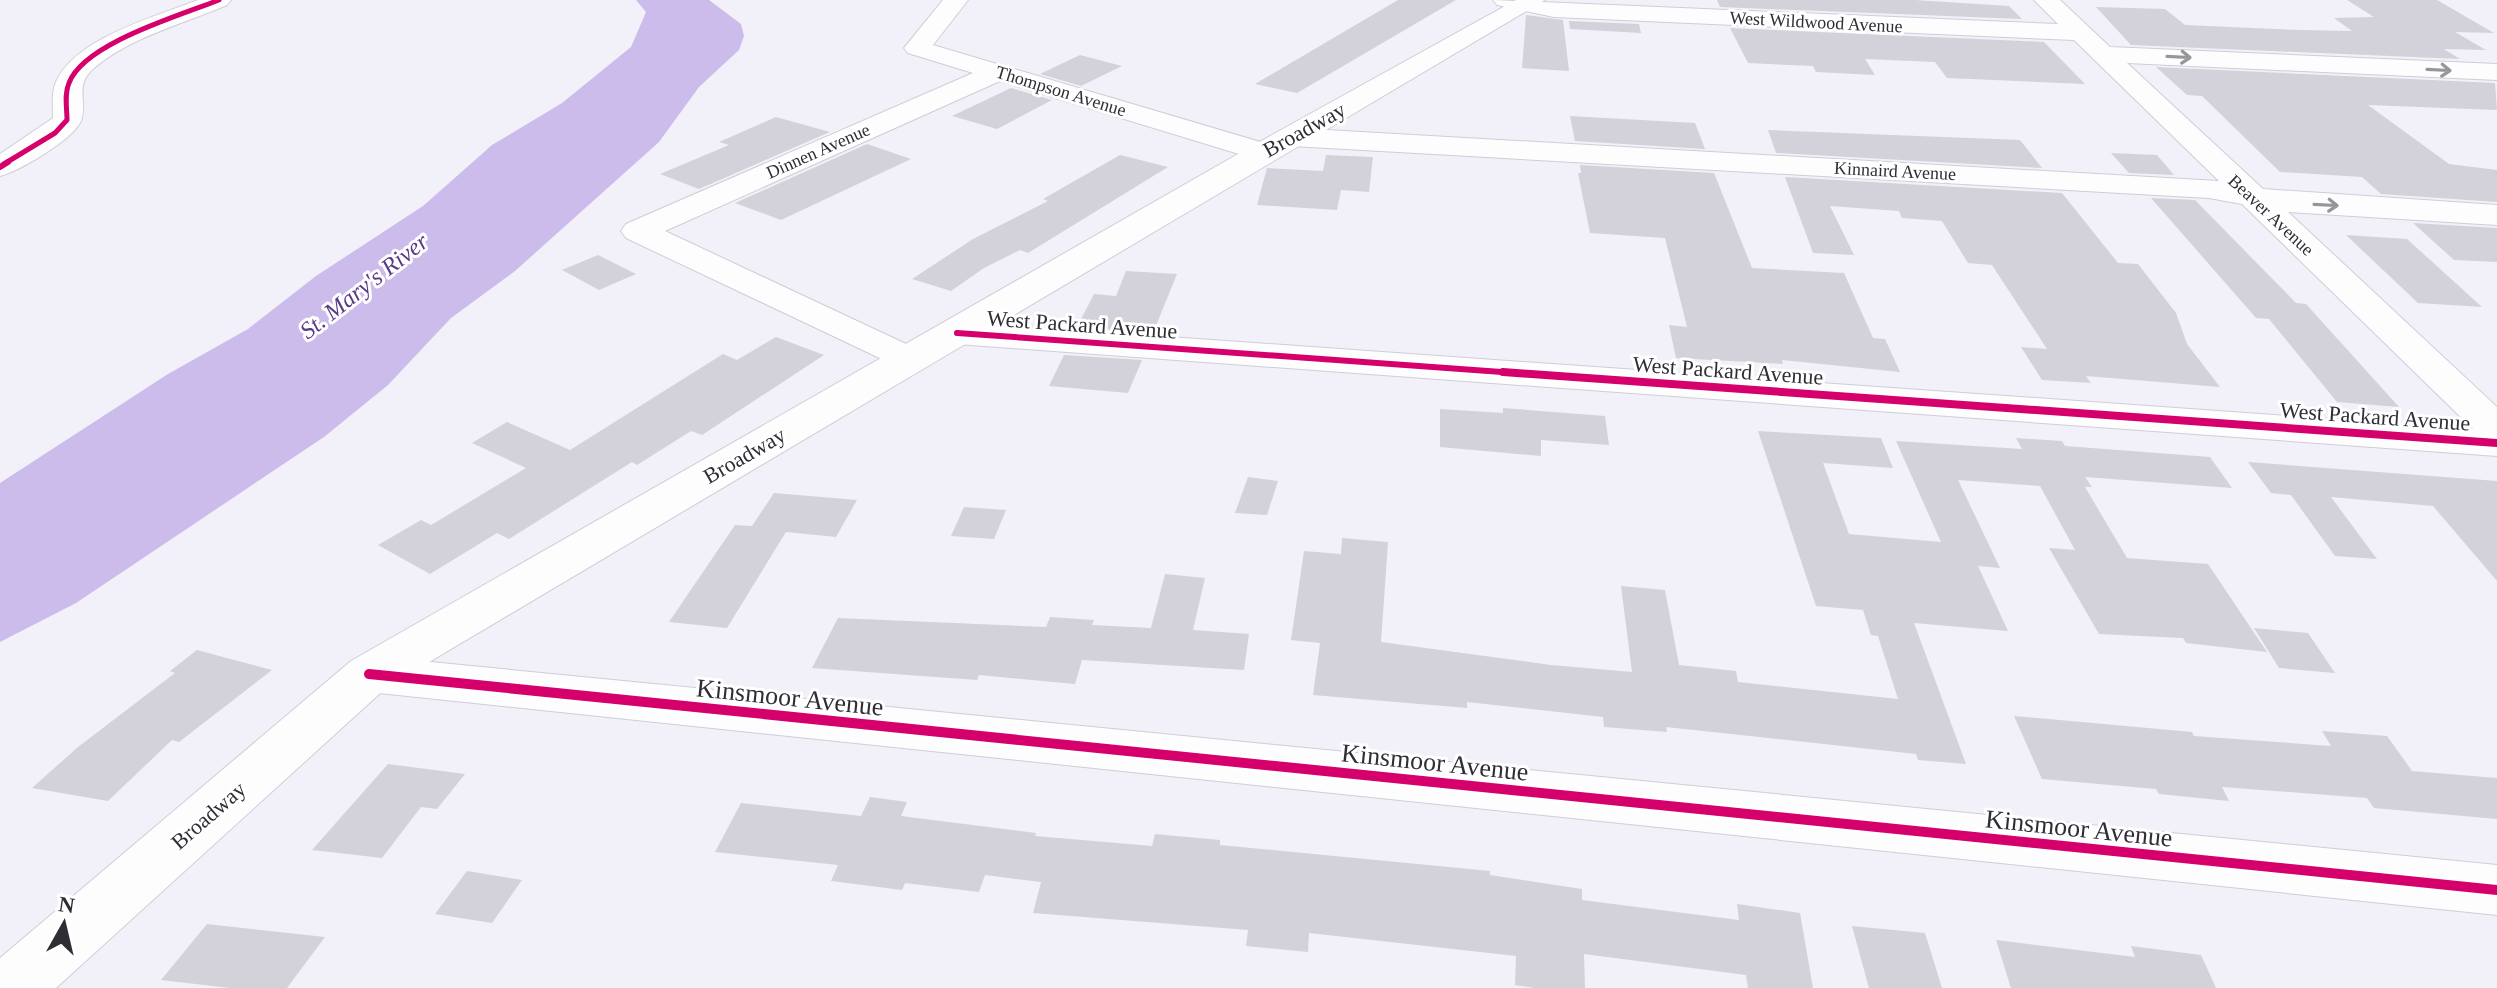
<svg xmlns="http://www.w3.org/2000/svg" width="2497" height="988" viewBox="0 0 2497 988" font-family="Georgia,serif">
<rect width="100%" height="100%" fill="#f2f0f9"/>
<path fill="#ccbcec" d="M636,0h73l32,24 3,12 -5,14 -40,37 -40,55 -144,129 -64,47 -63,67 -64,52 -248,166 -76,39v-159l168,-109 80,-45 68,-53 107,-70 69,-61 70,-42 69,-56 15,-35z"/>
<path fill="#d3d1d9" d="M1398,0h58l-159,93 -42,-9z
M1717,0h198l94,6 13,13 -302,-12z
M2347,0h90l57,33 -39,-1 31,18 -42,-1 16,10 -329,-14 -35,-38 69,2 20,16 115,5 52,1 -18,-13 40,-1z
M1526,15l37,5 6,51 -47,-3z
M1569,21l70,3 2,9 -71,-4z
M1730,28l314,14 41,42 -138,-6 -12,-16 -70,-3 10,16 -59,-3 -3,-6 -65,-3z
M1080,55l42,11 -41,20 -41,-12z
M2156,67l339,16 2,27 -129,-5 81,59 48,6v32l-116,-8 -19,-17 -82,-5 -78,-76 -15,-1z
M1011,88l41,12 -55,29 -45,-13z
M1570,116l125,7 10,26 -130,-8z
M776,117l54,15 -131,57 -39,-15 69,-29 -10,-3z
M1768,130l252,10 22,28 -266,-15z
M867,144l44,15 -130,61 -46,-17z
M2111,153l46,2 17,20 -45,-2z
M1120,155l48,12 -140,86 -8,-3 -36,18 -33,23 -39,-12 61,-40 75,-38 -5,-2z
M1326,155l47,2 -4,35 -28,-2 -4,20 -80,-5 10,-37 56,3z
M1580,165l134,8 38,95 92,5 29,65 12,1 15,33 -118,-12 1,4 -107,-6 -7,-33 18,2 -22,-89 -75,-5 -12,-60h3z
M1785,177l277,16 56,70 20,1 38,49 11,31 33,43 -134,-11 5,7 -49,-3 -21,-33 26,2 -55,-84 -24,-2 -26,-42 -40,-3 -3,-7 -69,-5 24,49 -41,-2z
M2151,198l44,2 101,103 10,1 93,103 -62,-5 -68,-83 -13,-1z
M2413,223l84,5v34l-43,-2z
M2346,235l61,4 75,68 -64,-4z
M598,255l38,19 -37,16 -37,-20z
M1126,271l51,3 -24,59 -76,-6 17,-33 22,2z
M776,337l48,18 -122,80 -11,-4 -54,34 -5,-3 -123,77 -12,-6 -67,41 -52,-29 43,-25 10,5 95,-57 -54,-25 35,-21 63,28 153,-96 14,6z
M1064,355l78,5 -14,33 -79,-7z
M1503,408l102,8 4,29 -68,-5v16l-101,-9v-38l63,4z
M1758,431l123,7 12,30 -70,-5 26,71 92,8 -45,-101 126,8 -6,-11 46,3 3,5 145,11 22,31 -147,-11 7,10h-7l42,71 81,6 59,88 -81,-9 -3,-5 -84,-4 -50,-86 26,2 -35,-64 -82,-6 42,88 -22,-2 30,65 -94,-8 52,141 -48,-4 -2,-6 -250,-27 1,5 -63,-5 -1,-10 -136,-15v6l-154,-13 7,-52 -29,-3 13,-89 37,3 1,-16 46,4 -7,100 170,23 81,7 -11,-86 44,4 14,75 57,6 2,11 160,17 -20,-63 -7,-1 -8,-25 -47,-4z
M2248,462l249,19v100l-64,-75 -102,-9 46,62 -42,-3 -44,-61 -20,-2z
M1248,477l30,4 -11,34 -32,-2z
M774,493l83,7 -21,37 -50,-5 -59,96 -58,-6 66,-97 17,1z
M964,507l42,3 -12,29 -43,-3z
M1165,574l40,4 -12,52 56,4 -5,36 -162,-10 -7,24 -96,-9 -2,5 -165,-12 26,-50 208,9 4,-10 44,3 -2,5 59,3z
M2254,628l54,5 27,40 -56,-5z
M197,650l75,20 -93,72 -7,-2 -64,61 -76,-13 46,-41 97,-74 -5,-2z
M2014,716l178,16 2,4 137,10 -9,-15 65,5 25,35 85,7v41l-123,-11 -7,-10 -145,-11 7,14 -70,-7 -3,-5 -114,-10z
M388,764l77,10 -28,35 -16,-2 -39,51 -70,-8z
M870,797l37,5 -6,14 135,17 -1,3 117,10 3,-12 65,6v5l270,26v4l92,14v11l157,20 -2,-16 63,9 13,75h-65l-2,-13 -162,-21 1,34h-50l-20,-3 1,-29 -207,-23 -1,19 -62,-6 2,-16 -215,-17 8,-31 -56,-7 -6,17 -74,-9 -3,7 -71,-9 7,-16 -123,-13 26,-49 120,13z
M467,871l55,9 -30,43 -57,-9z
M207,924l118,13 -38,51h-57l-69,-8z
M1852,926l73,7 17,55h-73z
M1996,940l139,17 -4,-11 70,9 15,33h-205z"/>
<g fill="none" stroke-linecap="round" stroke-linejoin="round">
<g stroke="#d0cdd6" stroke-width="2">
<path id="minor" d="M198,0h33l-4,5c-44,19 -97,32 -134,64 -19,17 -5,32 -12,52 -7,18 -63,51 -81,55v-22l53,-36c0,-12 -2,-25 3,-36 19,-44 101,-66 142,-82z
M943,0h25l-35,45 341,101 4,6 -4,6h-22l-252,-77 -335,150 256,120 5,8 -5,8 -14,4 -281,-133 -5,-7 5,-7 347,-151 -65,-20 -4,-5z
M1493,0l565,24 -24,-24h26l50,47 387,17v16l-370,-17 136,126 234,16v20l-209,-13 209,195v49l-1540,-112 -13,-3 -6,-8 6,-8 13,-3 1516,107 -231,-225 -33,-6 -917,-52 -10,-3 -5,-6 5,-6 10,-3 927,53 -145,-141 -520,-23 -57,-12z
M369,656l2128,209v50l-2128,-223 -18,-5 -8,-13 8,-13z"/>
</g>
<g stroke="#d0cdd6" stroke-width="2">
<path id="major" d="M1516,0h29l-1158,687 -331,301h-56v-30l351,-297 901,-515z"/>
</g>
<use href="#minor" fill="#fdfdfe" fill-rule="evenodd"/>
<use href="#major" fill="#fdfdfe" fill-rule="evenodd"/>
<g stroke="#fff" stroke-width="8">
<path id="cycleway-far3" d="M4,164l51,-31 12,-13c0,-12 -3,-26 2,-37 15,-40 113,-68 150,-83"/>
</g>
<g stroke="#fff" stroke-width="10">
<path id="cycleway-far2" d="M0,167l8,-5
M957,333l574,41"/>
</g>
<g stroke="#fff" stroke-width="13">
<path id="cycleway-far1" d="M1503,372l994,71"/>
</g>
<g stroke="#fff" stroke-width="15">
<path id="cycleway" d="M369,674l2128,216"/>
</g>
<use href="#cycleway-far3" stroke="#d6006c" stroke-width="5"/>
<use href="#cycleway-far2" stroke="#d6006c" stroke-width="6"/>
<use href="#cycleway-far1" stroke="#d6006c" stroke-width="8"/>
<use href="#cycleway" stroke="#d6006c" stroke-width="10"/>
</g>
<defs><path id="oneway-shaft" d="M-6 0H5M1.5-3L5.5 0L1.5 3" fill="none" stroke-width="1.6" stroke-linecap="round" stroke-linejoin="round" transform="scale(2)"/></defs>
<g stroke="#96959a">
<use href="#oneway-shaft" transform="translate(2179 57) rotate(3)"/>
<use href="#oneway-shaft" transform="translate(2439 70) rotate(3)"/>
<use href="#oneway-shaft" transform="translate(2326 205) rotate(3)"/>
</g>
<g text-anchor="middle" stroke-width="6" stroke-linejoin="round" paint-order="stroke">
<g font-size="18" fill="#302d35" stroke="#fff">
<text transform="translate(1816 22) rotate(3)" y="6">West Wildwood Avenue</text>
<text transform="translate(1061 91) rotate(17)" y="6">Thompson Avenue</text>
<text transform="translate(818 151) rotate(-24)" y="6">Dinnen Avenue</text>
<text transform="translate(1895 171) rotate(3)" y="6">Kinnaird Avenue</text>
<text transform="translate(2271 215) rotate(43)" y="6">Beaver Avenue</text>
</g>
<g font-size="22" fill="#302d35" stroke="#fff">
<text transform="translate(1304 129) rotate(-29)" y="8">Broadway</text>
<text transform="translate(1082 324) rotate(4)" y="8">West Packard Avenue</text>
<text transform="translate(1728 370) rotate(4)" y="8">West Packard Avenue</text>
<text transform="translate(2375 416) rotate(4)" y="8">West Packard Avenue</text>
<text transform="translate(744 455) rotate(-30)" y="8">Broadway</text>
<text transform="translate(208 815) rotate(-41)" y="8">Broadway</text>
</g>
<g font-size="24" font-style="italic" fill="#593a86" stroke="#fff">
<text transform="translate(364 286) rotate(-38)" y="8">St. Mary's River</text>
</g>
<g font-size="26" fill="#302d35" stroke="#fff">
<text transform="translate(790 697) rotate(6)" y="9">Kinsmoor Avenue</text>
<text transform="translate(1435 762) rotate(6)" y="9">Kinsmoor Avenue</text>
<text transform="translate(2079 828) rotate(6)" y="9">Kinsmoor Avenue</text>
</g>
</g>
<g transform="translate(64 924) rotate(8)" stroke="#ffffff" stroke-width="6" paint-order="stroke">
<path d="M0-6L14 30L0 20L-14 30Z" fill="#302d35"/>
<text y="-12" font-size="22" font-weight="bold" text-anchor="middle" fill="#302d35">N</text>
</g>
</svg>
